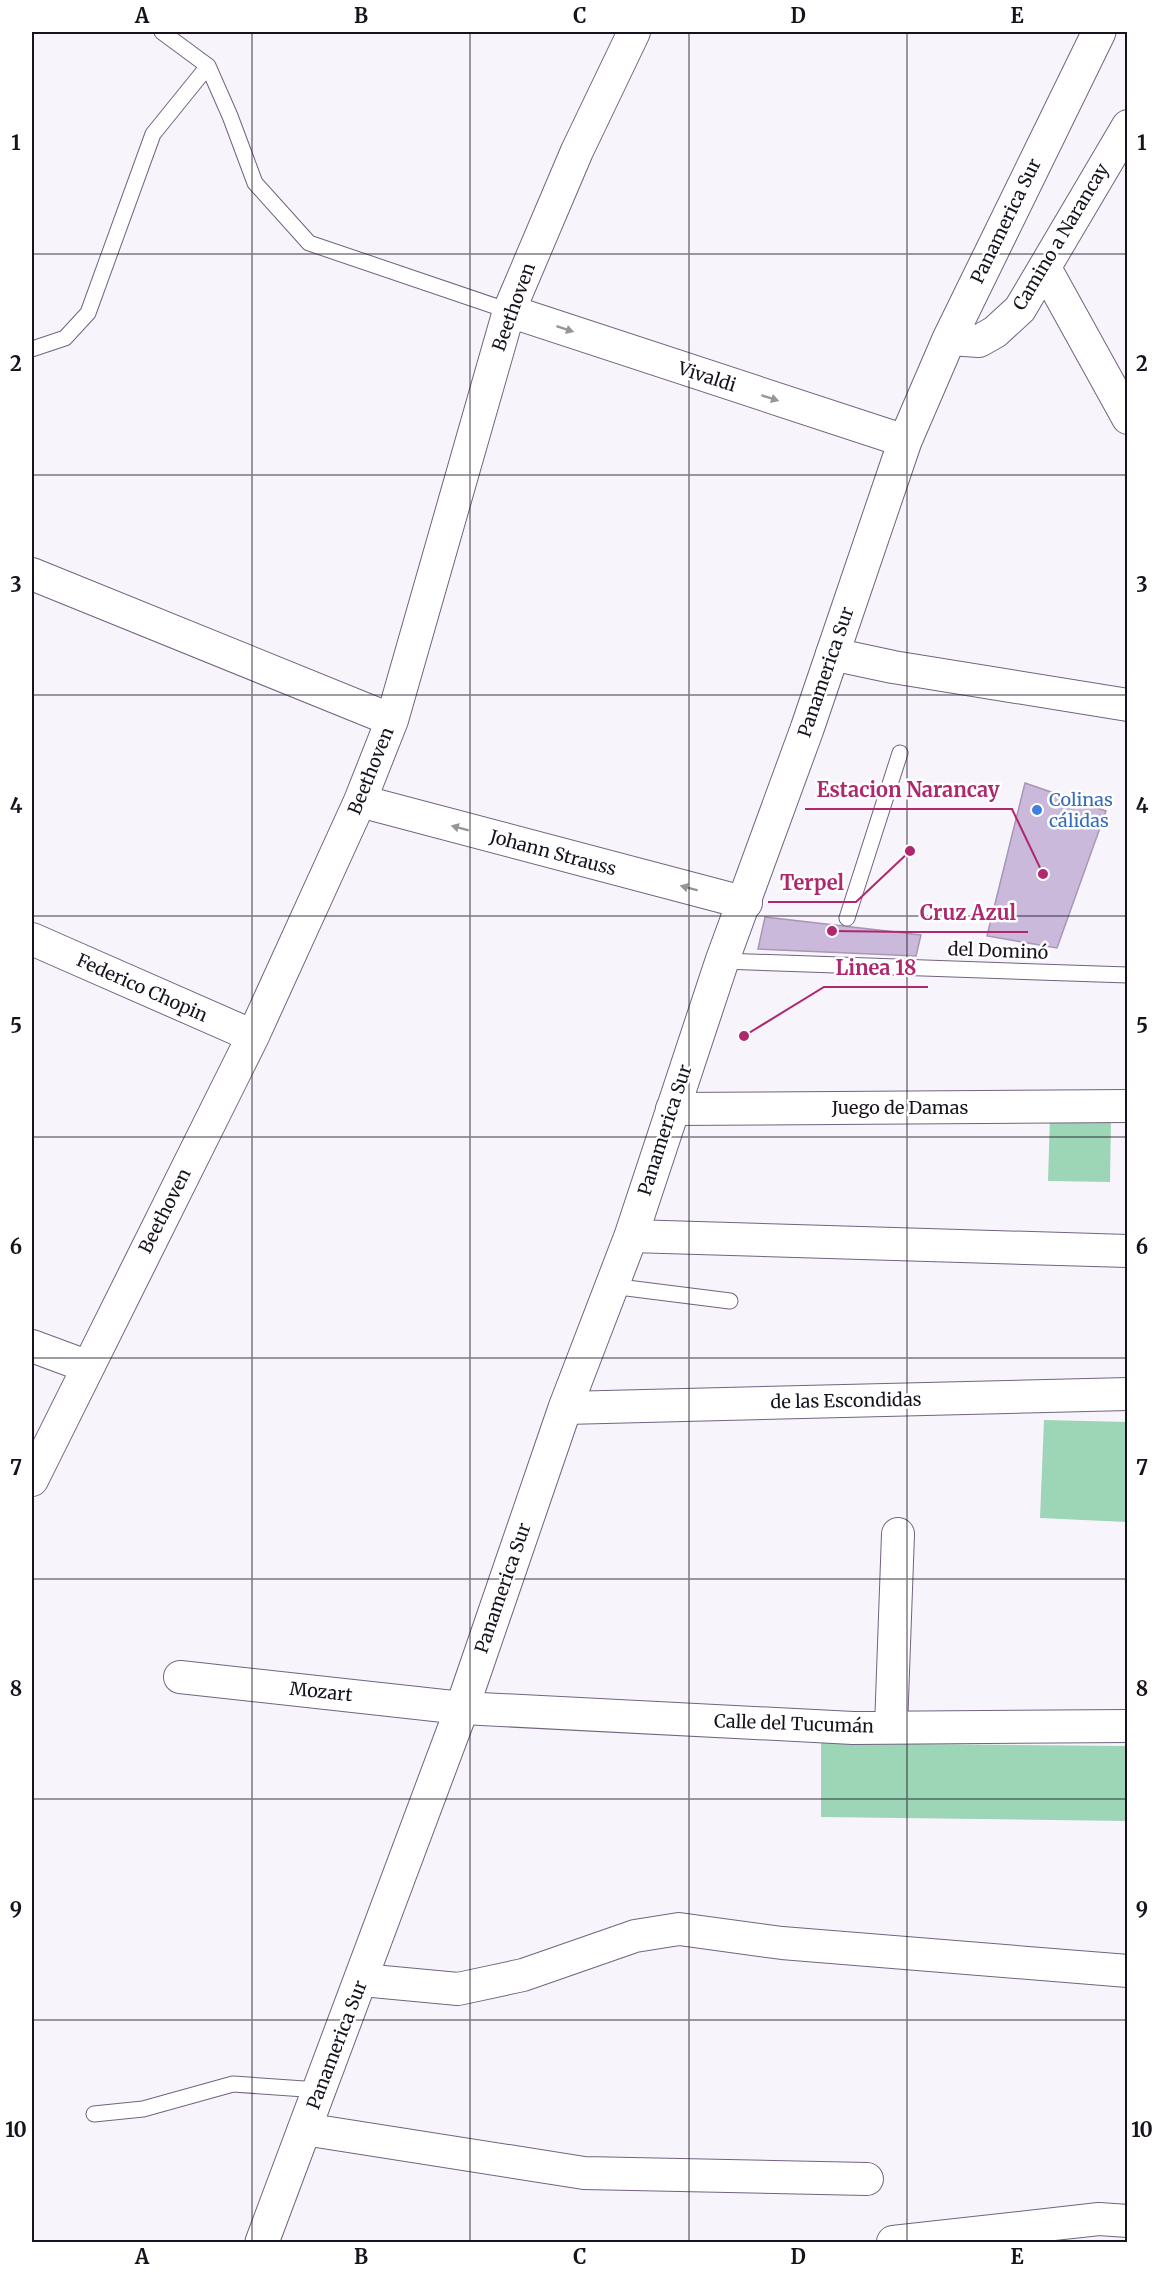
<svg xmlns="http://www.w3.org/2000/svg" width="1159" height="2274" viewBox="0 0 1159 2274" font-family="Merriweather,serif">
<rect width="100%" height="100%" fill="#f7f4fb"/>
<path fill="#9dd5b7" d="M1050,1117l61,1 -1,64 -62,-1z
M1044,1420l83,2v100l-87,-4z
M821,1743l306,3v75l-306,-4z"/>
<path fill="#cab9da" stroke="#a796b6" stroke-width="1.5" d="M1025,783l81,28 -49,137 -70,-12z
M765,917l156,18 -5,21 -158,-7z"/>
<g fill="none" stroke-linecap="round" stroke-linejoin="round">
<g stroke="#726380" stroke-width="17">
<path id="service" d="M162,32l46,34 22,50 25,67 54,60 200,68
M32,349l33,-11 23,-25 65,-179 55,-68
M847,918l53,-165
M722,961l406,14
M611,1286l119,15
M94,2114l49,-5 90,-25 86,6"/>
</g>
<g stroke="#726380" stroke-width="34">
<path id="minor" d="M1045,268l83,150
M509,311l396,130
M949,339l30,2 16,-9 25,-23 108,-183
M32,574l360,146
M832,654l61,13 235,38
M360,801l386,102
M32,939l221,97
M672,1109l456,-3
M631,1236l497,15
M32,1346l54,20
M565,1408l563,-14
M32,1480l221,-444 107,-235 32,-81 117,-409 68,-160 57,-119
M180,1677l282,31 391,20 275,-2
M891,1727l7,-193
M362,1980l96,9 65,-14 112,-39 44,-7 103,14 346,28
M304,2129l280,44 283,6
M893,2242l206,-23 29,2"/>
</g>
<g stroke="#726380" stroke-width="35">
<path id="trunk" d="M262,2242l200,-534 103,-300 66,-172 91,-275 85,-232 98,-288 44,-102 150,-307"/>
</g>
<use href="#service" stroke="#fff" stroke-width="15"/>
<use href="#minor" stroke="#fff" stroke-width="32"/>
<use href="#trunk" stroke="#fff" stroke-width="33"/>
</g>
<defs><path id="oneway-solid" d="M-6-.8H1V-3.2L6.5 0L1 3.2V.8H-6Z" transform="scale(1.5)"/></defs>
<g fill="#97949a">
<use href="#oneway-solid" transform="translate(565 329) rotate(18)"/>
<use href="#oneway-solid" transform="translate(770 398) rotate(18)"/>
<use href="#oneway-solid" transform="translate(460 828) rotate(-165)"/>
<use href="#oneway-solid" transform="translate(689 888) rotate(-165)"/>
</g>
<path fill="none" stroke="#18121e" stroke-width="1.5" stroke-opacity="0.55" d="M252,32v2210M470,32v2210M689,32v2210M907,32v2210M32,254h1096M32,475h1096M32,695h1096M32,916h1096M32,1137h1096M32,1358h1096M32,1579h1096M32,1799h1096M32,2020h1096"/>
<circle fill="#3f7fe0" stroke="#fff" stroke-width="2" cx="1037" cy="810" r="6"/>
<g text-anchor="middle" stroke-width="5" stroke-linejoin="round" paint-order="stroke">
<g font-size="18" fill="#18121e" stroke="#fff">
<text transform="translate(1006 221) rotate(-64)" y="6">Panamerica Sur</text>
<text transform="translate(1061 237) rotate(-59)" y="6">Camino a Narancay</text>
<text transform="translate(514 307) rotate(-70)" y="6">Beethoven</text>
<text transform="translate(707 377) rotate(18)" y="6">Vivaldi</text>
<text transform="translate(826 672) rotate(-71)" y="6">Panamerica Sur</text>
<text transform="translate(371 771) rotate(-68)" y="6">Beethoven</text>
<text transform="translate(553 853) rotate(15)" y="6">Johann Strauss</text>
<text transform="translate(998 951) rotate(2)" y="6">del Dominó</text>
<text transform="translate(142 988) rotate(24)" y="6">Federico Chopin</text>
<text x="900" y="1114">Juego de Damas</text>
<text transform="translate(665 1130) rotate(-72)" y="6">Panamerica Sur</text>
<text transform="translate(165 1211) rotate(-63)" y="6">Beethoven</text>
<text transform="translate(846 1401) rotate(-1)" y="6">de las Escondidas</text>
<text transform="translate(503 1588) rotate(-71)" y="6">Panamerica Sur</text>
<text transform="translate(321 1692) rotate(6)" y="6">Mozart</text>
<text transform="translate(794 1724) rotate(2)" y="6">Calle del Tucumán</text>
<text transform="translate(337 2045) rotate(-69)" y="6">Panamerica Sur</text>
</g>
<g font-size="18" fill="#366cbe" stroke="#fff" text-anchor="start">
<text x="1049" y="806">Colinas<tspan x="1049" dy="21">cálidas</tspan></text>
</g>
</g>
<path fill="none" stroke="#af286e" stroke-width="2" d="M1043 874L1012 809H805M910 851L856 902H768M832 931L908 932H1028M744 1036L824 987H928"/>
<g fill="#af286e" stroke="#fff" stroke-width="2">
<circle cx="1043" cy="874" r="6"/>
<circle cx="910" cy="851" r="6"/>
<circle cx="832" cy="931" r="6"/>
<circle cx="744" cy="1036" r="6"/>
</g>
<g font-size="20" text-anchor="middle" font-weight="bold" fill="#af286e" stroke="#fff" stroke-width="5" stroke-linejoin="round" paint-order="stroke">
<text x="908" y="797">Estacion Narancay</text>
<text x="812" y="890">Terpel</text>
<text x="968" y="920">Cruz Azul</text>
<text x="876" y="975">Linea 18</text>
</g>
<rect width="1159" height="2274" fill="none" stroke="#ffffff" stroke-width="66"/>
<rect x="33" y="33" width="1093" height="2208" fill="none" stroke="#18121e" stroke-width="2"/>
<g font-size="20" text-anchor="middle" font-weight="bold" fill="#18121e">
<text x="142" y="23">A</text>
<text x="361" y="23">B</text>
<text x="580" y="23">C</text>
<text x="798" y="23">D</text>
<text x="1017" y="23">E</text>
<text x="16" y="150">1</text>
<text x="1142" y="150">1</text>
<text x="16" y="371">2</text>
<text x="1142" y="371">2</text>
<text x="16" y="592">3</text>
<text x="1142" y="592">3</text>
<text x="16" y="813">4</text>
<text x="1142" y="813">4</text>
<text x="16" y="1033">5</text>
<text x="1142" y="1033">5</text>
<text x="16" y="1254">6</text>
<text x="1142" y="1254">6</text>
<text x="16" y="1475">7</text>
<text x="1142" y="1475">7</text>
<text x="16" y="1696">8</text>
<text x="1142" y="1696">8</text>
<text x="16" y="1917">9</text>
<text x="1142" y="1917">9</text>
<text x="16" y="2137">10</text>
<text x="1142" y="2137">10</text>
<text x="142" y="2264">A</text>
<text x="361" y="2264">B</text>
<text x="580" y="2264">C</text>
<text x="798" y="2264">D</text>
<text x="1017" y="2264">E</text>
</g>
</svg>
